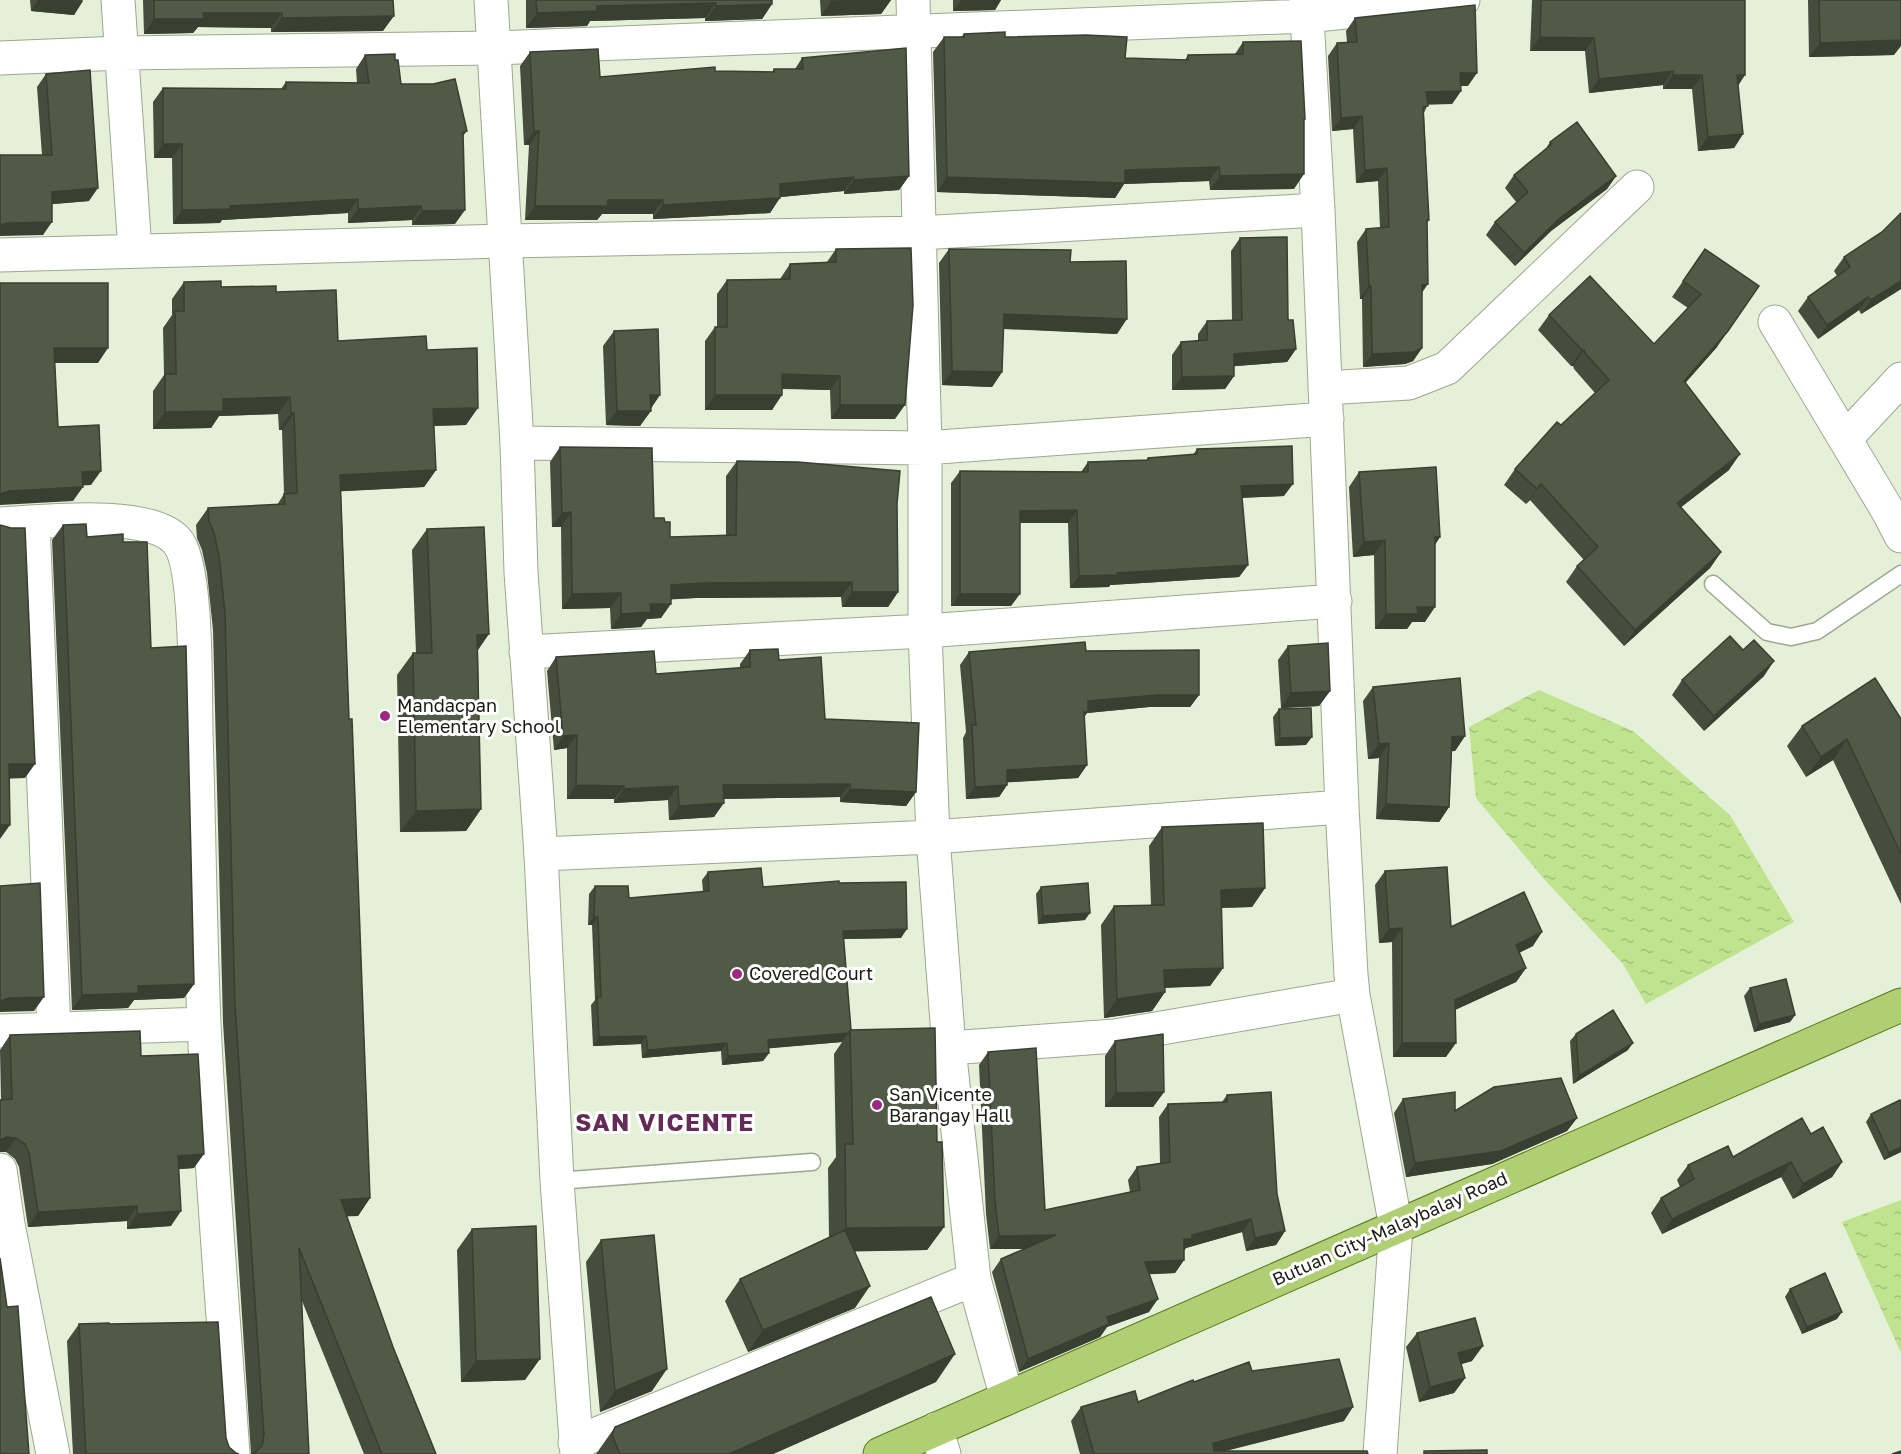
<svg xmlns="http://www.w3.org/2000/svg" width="1901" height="1454" viewBox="0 0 1901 1454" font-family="'Golos Text',sans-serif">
<defs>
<pattern id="water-ripples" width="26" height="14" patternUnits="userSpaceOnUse" patternTransform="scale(1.5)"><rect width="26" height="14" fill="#bfe38e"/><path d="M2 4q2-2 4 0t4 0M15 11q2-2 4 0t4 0" fill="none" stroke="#a3c27a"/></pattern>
</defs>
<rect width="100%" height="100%" fill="#e5f0d8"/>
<path fill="url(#water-ripples)" d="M1539,690l94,41 97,84 64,107 -148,82 -23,-40 -78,-84 -69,-82 -7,-71z
M1901,1200v153l-59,-131z"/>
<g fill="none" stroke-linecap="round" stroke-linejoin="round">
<g stroke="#9da790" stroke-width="19">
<path id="service" d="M1713,584l54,48 24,5 26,-6 84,-57
M557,1181l255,-19"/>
</g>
<g stroke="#9da790" stroke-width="35">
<path id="minor" d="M118,0l17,251
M913,0l12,448v183l8,206 16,211
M1306,0l12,210 24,597 9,168 2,20 43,232 -16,227
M0,58l121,-5 373,-5 812,-32 157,-16
M0,255l504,-14 415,-8 399,-23
M1775,322l113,189 13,25
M1325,388l84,-5 38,-15 190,-181
M1845,439l56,-60
M517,443l408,5 402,-29
M33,523l21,507
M0,524c40,-2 150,-15 177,17 21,23 18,154 19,190 3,98 4,196 8,293 7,143 19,287 29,430
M526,652l399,-21 410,-30
M541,854l392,-17 409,-30
M0,1031l204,-7
M0,1170l8,54 45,230
M1007,1398l-33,-119 -25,-231 166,-12 238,-41
M936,1429l8,25
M575,1443l399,-164"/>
</g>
<g stroke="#9da790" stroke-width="35">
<path id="tertiary" d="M491,0l26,443 4,129 20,282 16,327 20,273"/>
</g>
<g stroke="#597a15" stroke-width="35">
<path id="primary" d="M880,1454l1021,-449"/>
</g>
<use href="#service" stroke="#fff" stroke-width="16"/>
<use href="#minor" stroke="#fff" stroke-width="33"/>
<use href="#tertiary" stroke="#fff" stroke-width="33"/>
<use href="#primary" stroke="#b0ce73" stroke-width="33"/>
</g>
<path fill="#464d3c" d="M30,0h53l-9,15 -43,-4z
M143,0h250l-10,31 -112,1v-4l-73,-1 -5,6 -49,1z
M526,0h246v4l-10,15 -57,2v-3l-115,3 -3,5 -61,2z
M820,0h71l-10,14 -60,2z
M953,0h48l-6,10 -42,1z
M1532,0h213l-7,85 5,49 -9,14 -36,3 -6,-62h-29v-4l-74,8 -4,-42h-55z
M1808,0h93l-7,55 -85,2z
M1355,18l113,68h-8l1,5 -9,13h-24l-4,9 5,107 -2,3 -5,71v54l-9,13 -8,3 -42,3 -1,-68h-2l-3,-57 9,-13 14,-1 -2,-47 -22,2 -3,-54 -21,2 -4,-75 9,-13h10l-1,-12z
M964,34l41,3 120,21 60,2 3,-5 47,-1 8,-12 61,79 -10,68 -84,1 -1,-9 -85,3 -9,14 -178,-6 -4,-140 11,-15h17z
M530,52l70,25 115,-6 57,1 2,-3h21l7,-11 107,118 -10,14 -55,4v-3l-64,6 -10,16 -117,6v-5h-51l-5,6h-72l4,-75h-5l-4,-79z
M365,55l30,5 6,24 66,47 -4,5 -8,88 -43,1v-5l-64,3v-10l-126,7 -2,3 -47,1 -1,-66h-18l-1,-56 10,-14 118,1 5,-7 71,1 -1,-14z
M46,74l43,127 -37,3 -9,31 -1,-80 -5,-68z
M1550,142l66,34 -9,13 -56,42 -36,35 -29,-31 9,-13 22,-19 -12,-15 9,-13 31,-25z
M1240,238l48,82 8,29 -9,13 -53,4v10l-9,13 -53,1v-35l9,-13 17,-1v-7l9,-13 25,-1 -1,-69z
M836,249l59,170h-64l-1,-29 -48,-1 -10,21h-67v-69l10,-14h2v-33l10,-14 53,-1 10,-15 37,-2z
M949,249l121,13 47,72 -114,-5 -1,43 -10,15 -50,-2 -3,-122z
M1705,249l12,98 -32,36 44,87 -48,37 40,45 -11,16 -86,78 -58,-64 11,-16 7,-6 -54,-60 -4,4 -22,-19 11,-16 80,-76 -21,-24 -1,-3h-2l-33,-36 11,-15 105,29 34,-36 -16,-11z
M1844,257l57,32 -40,25 -2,-4 -41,29 -20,-28 10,-14 29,-21 -3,-5z
M184,282l37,5 55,5 62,49 89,9 39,75 -32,1 2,44 -12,17 -83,4 8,228 21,479 -12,18h-11l46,131 43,107h-72l-62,-153 7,153h-58l-28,-431 -10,-393 -6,-57 -5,-23 -5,-12 -1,-13 12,-17 69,-3 7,-11 -2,-64h-3l-1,-16 -59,2 -8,12 -58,1v-38l11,-16 -1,-47 9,-13v-16z
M614,331l37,77 -11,18 -34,-1 -3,-79z
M560,447l94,71 11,4 5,15 56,-1v-60l11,-15 160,43 1,88 -10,15h-46l-1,-10 -145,1 -25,1 -10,19 -14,1 -6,8 -30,2 -1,-21 -48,1 -1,-82h-9l-2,-65z
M1197,449l87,47 -42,2 6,67 -9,12 -129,8 -1,2 -39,1 -2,-65h-48l-9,83h-60v-123l9,-12 121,1 7,-10 58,-2 2,-2 45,-3z
M1359,472l81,65 -5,8 -10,77h-13l-5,7h-32l-1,-74 -21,2 -4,-70z
M63,525l24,12 36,5 28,106 43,336 -10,14 -50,2 -6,8 -56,2 -20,-470z
M427,529l51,122 3,158 -15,22 -66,1 -3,-157 16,-22h3l-4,-103z
M1288,646l42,45 -11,15 -38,2 -3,-48z
M750,650l29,10 46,59 91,73 -10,14 -66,-4v-5l-117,2 -9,18 -45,3 -1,-20 -54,3v-4h-47v-51l-13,2 -7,-79 9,-14 100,17 84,-6v-4z
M1743,650l21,26 -60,55 -32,-36 10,-15z
M1086,651l113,44 -9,12h-41l-62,6 -3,4 3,48 -9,13 -71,4v3l-8,12 -33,2 -3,-61 3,-6 -6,-67 9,-13z
M1373,687l92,49 -10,15h-3l-3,56 -10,15 -63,-3 3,-61 -11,1 -5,-58z
M1279,709l27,36 -31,1 -2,-29z
M1901,719v185l-68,-144 -27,17 -19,-31 15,-20z
M1162,827l103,61 -13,19 -31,1 2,60 -13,18 -45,2v4l-13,19 -48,7 -3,-93 13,-19 37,-1 -2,-59z
M1385,871l66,56 82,19 -14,7 7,15 -10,14 -61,28 -9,47h-53l-1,-115 -13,1 -4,-58z
M708,872l55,15 76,-4 62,55 -58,1 8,91 86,112 7,85 -17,23 -73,1 1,57 -107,44 -23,-51 15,-22 89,-42 -1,-69 8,-11 -2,-103 8,-12 -73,6v5l-6,8 -41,4 -1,-14 -79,7 -1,-14 -48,2 -2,-41 4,-5 -3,-75h-4l1,-31 6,-8 34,12 74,-6 -1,-12z
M1041,887l44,33 -47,4 -2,-30z
M1750,988l45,27 -5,7 -36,10 -10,-36z
M1576,1034l52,16 -55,34 -3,-43z
M10,1035l131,21 53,112 -15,1 -8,57 -44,3v-8l-99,6 -9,-60 -4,-8 -9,-7h-6v-52h1l-1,-50z
M1115,1041l49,51 -11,15h-48v-51z
M988,1052l57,158 85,-18 -2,-12 9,-13 23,-4 -1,-46 9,-13 54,-2 5,-7 50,99 8,37 -9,14 -30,6 -4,-19 -56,16 -2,2v10l-9,13 -26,1v38l-42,15 -7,10 -81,35 -27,-100 9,-13 24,-10h-35l-4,-35 -7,-149z
M1403,1099l52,12 122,7 -10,13 -75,33 -86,13 -12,-64z
M1871,1114l30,38 -17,8 -18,-38z
M1811,1134l31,28 -10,15 -39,22 -12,-22 -119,57 -11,-21 10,-15 19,-11 -3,-7 11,-15 45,-8z
M472,1229l53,151 -64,2 -4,-132z
M601,1240l51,151 -52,21 -14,-150z
M1790,1289l47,30 -35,15 -17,-37z
M79,1324h30l117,114 3,9 7,6 3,1h-166l-6,-113z
M1417,1333l55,28 -11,3 4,14 -11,15 -35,9 -13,-55z
M1252,1371l92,50 -120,30 144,3h-288l-9,-33 10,-14 57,-5 56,-20z
M936,1382l-163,72h-177l19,-27z"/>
<path fill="#393f31" d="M38,0h32l13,1 -9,14 -43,-4z
M871,0h20l-10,14 -60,2 10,-14z
M961,0h40l-6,10 -42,1z
M716,3l-11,15 -115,3 -3,5 -61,2 11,-15 60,-7z
M772,4l-10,15 -57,2 11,-15z
M203,13h79l-11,15 -73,-1 -5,6 -49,1 10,-15z
M394,16l-11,15 -112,1 11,-14z
M1540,37l54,1 -9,13h-55z
M1901,40v6l-7,9 -85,2 11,-14z
M1673,71l-10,14 -74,8 10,-14z
M1460,73h17l-9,13h-17z
M1673,75h29l-10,14h-29z
M1737,75h8l-9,14z
M1461,91l-9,13 -35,1 9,-13z
M1362,116l-9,13 -21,2 9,-13z
M534,131h5l-10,14h-5z
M1743,134l-9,14 -36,3 10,-14z
M163,144h19l-10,14h-18z
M1219,167l-10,14 -85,3 -9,14 -178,-6 10,-15z
M1387,168l-9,13 -22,2 9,-13z
M1304,174l-10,15 -84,1 10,-14z
M909,176l-10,14 -55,4 10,-14z
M1616,176l-9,13 -56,42 -36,35 9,-13 36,-35z
M854,177l-10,14 -74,7 10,-14z
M98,188l-9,13 -46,4 9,-13z
M780,198l-10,15 -117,6 10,-14z
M358,199l-10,14 -126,7 -2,3 -47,1 9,-14 48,-4z
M608,200h55l-10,14h-51l-5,6h-72l10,-14z
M421,206l-9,14 -64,3 10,-14z
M465,210l-10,14 -43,1 10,-14z
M52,222l-9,13 -43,1v-11l9,-2z
M1901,281v8l-40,25 10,-14z
M1428,284l-9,13 3,-12z
M1369,286h2l-9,13h-2z
M1868,297l-9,13 -41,29 9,-14z
M1004,314l123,5 -10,15 -123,-6z
M1728,331l-11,16 -44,50 11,-16z
M54,348h54l-10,15h-54z
M1422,348l-9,13 -8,3 -42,3 9,-13z
M1296,349l-9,13 -62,5 9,-13z
M1582,350h2l-11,16h-2z
M952,371l50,1 -10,15 -50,-2z
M782,374l58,2 -10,14 -58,-2z
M1234,376l-9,13 -53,1 10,-13z
M650,395h10l-10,15z
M715,395h67l-10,15h-67z
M290,397l-12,17 -59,2 -8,12 -58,1 12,-17 58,-13z
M840,405h65l-10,14h-64z
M478,408l-12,17 -45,1 12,-17z
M617,411h34l-11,15 -34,-1z
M291,413h3l-12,17h-3z
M1740,454l-11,16 -63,49 11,-16z
M436,470l-12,17 -96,5 12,-17z
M101,471l-10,14 -19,1 10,-14z
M1293,484l-9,12 -52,2 9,-12z
M1541,484l-11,16 -4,4 11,-15z
M83,487l-10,14 -73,4v-11l9,-3z
M1077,510l-9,13h-57l9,-12z
M571,512l-10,15h-9l10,-14z
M1435,537h5l-10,14z
M1385,540l-11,15 -21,2 11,-15z
M1721,552l-11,16 -86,78 11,-16z
M1248,565l-9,12 -129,8 -1,2 -39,1 9,-12z
M852,582l-11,15 -145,1 -35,2 10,-15 35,-2z
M852,592h46l-10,15h-46z
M621,593l-11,15 -48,1 10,-15z
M960,594h60l-9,12h-60z
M650,604h21l-10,14 -14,1 -6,8 -30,2 10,-15z
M1417,607h18l-10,15h-13l-5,7h-32l11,-15z
M489,634l-15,22 3,-21z
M1774,661l-10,15 -60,55 10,-15z
M1330,691l-11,15 -38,2 10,-15z
M1158,695h41l-9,12h-41l-62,6 -8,11 9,-23z
M577,735l-10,13 -13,2 9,-14z
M1465,736l-10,15 -13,1 10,-15z
M1312,737l-6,8 -31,1 5,-8z
M1847,739l-14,21 -27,17 15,-20z
M1389,743l-10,15 -11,1 11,-15z
M9,764h26l-10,14 -25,1z
M1087,765l-9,13 -80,5 9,-13z
M850,784l-10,13 -127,2 10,-14z
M576,785l48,1 -10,13h-47z
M1007,785l-8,12 -33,2 9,-12z
M678,786l-10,14 -54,3 10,-14z
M850,789l66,3 -10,14 -66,-4z
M724,803l-10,14 -45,3 10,-14z
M1386,804l63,3 -10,15 -63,-3z
M481,809l-15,22 -66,1 16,-21z
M0,825h10l-10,14z
M1265,888l-13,19 -44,1 13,-18z
M1090,913l-5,7 -47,4 5,-8z
M594,917h4l-6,8h-4z
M1402,928l-10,14 -13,1 10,-14z
M907,929l-6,9 -64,1 6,-8z
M1542,932l-9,14 -27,13 10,-14z
M1223,968l-13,18 -59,2 13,-18z
M1526,968l-10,14 -70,32 9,-14z
M194,984l-10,14 -50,2 -6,8 -56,2 10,-15 56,-9z
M1165,992l-13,19 -48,7 13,-19z
M44,997l-10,14 -34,1v-11l9,-3z
M1795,1015l-5,7 -36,10 5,-8z
M848,1033l-6,9 -80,7 6,-9z
M646,1036l-5,8 -48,2 6,-9z
M727,1043l-6,8 -79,7 6,-8z
M1402,1043h54l-10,14h-53z
M1633,1043l-5,7 -55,34 6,-8z
M769,1053l-6,8 -41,4 6,-9z
M1164,1092l-11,15h-48l11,-14z
M1577,1118l-10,13 -75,33 -86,13 9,-14z
M7,1137l9,1 -10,14h-6v-12z
M1901,1147v5l-17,8 5,-7z
M204,1154l-10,14 -26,2 10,-14z
M1791,1162l-10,15 -119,57 10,-15z
M1842,1162l-10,15 -39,22 10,-15z
M370,1198l-12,18 -29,1 12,-17z
M137,1206l-10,15 -99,6 10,-15z
M181,1211l-10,15 -44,3 10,-15z
M1251,1219l-9,13 -56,16 -3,4 1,-13 8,-4z
M944,1227l-17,23 -97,2 16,-24z
M1285,1231l-9,14 -30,6 9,-13z
M1056,1235l-10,14h-56l9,-13z
M1184,1260l-9,13 -39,2 9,-13z
M870,1286l-15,22 -107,44 15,-22z
M1158,1299l-9,13 -42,15 -7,10 -81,35 9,-13 79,-42z
M1842,1312l-5,7 -35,15 5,-7z
M1483,1346l-11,15 -24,7 10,-15z
M955,1354l-19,28 -163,72h-44z
M540,1359l-15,21 -64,2 15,-21z
M667,1369l-15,22 -52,21 15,-21z
M1465,1378l-11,15 -35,9 11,-15z
M1353,1407l-9,14 -130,33 -1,-11z"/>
<path fill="#515a46" stroke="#393f31" stroke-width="1.5" d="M154,0h239l1,16 -112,2v-5h-79l1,6h-50z
M536,0h236v4l-56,2v-3l-119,3v5l-60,2z
M831,0h40l-40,2z
M1541,0h204v75h-8l6,59 -35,3 -6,-62h-29v-4l-74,8 -5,-41 -54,-1z
M1819,0h82v40l-81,3z
M1475,5l2,68h-17l1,18 -35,1 2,14 -5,1 6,113h-2l1,64 -6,1v63l-8,4 -42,2 -1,-68h-2l-3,-57 23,-2 -2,-59 -22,2 -3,-54 -21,2 -4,-75 20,-1 -2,-24z
M1005,32v5l81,-2 41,2 -2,21 63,2v-5l55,-1v-12l58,-1 4,78h-1v55l-84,2 -1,-9 -94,3v13l-178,-6 -3,-140h20v-3z
M906,48l3,128 -55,4v-3l-74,7v14l-117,7v-5h-55l-1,6h-72l4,-75h-5l-4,-79 68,-3 2,28 115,-10v4l59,1v-3h29l-1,-11z
M395,54v6h3l3,24h32l22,-5 12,52 -4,1 2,78 -43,1 -1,-5 -63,3v-10l-128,7v3l-48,1v-66h-19v-56l123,1v-7l83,1 -4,-28z
M90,70l8,118 -46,4v30l-43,1 -9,2v-70h52l-6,-81z
M1577,122l39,54 -56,42 -36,35 -29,-31 33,-30 -14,-17 38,-31 -2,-2z
M1901,213v68l-30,19 -3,-3 -41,28 -19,-28 42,-30 -6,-10 38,-25z
M1287,237l1,83h5l3,29 -62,5v22l-52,1 -1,-35 26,-2v-19l35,-1 -2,-82z
M911,248l2,57 -8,100h-65v-29l-58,-2v21h-67v-68h12v-47l63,-1v-15l46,-2v-13z
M949,249l122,1 -1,12 56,-1 1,58 -123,-5 -2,58 -50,-1z
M1705,249l54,37 -31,45 -44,50 56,73 -63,49 44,49 -86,78 -58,-64 21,-19 -57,-63 -4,5 -22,-20 42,-47 4,3 48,-45 -24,-27 -1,-3h-2l-33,-35 41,-39 64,68 47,-50 -18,-13z
M221,281v6l55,-1v6l60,-2 2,51 88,-5 1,14 50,-2 1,60 -45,1 3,61 -96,5 9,244h3l18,479 -29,2 52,147 43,107h-54l-83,-206 10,206h-58l4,-1 7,-7 2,-11 -29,-429 -10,-393 -6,-57 -5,-23 -5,-12 -1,-13 77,-4 -1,-10 13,-1 -3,-80h-3l-1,-16 -67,2v12l-58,1v-38h11l-1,-63h9v-29z
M0,283h108v65h-54l4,79 41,-2 2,46 -19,1 1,15 -74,4 -9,3z
M658,329l2,66h-10l1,16h-34l-3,-80z
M1292,446l1,38 -52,2 7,79 -131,8 1,2 -39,1 -2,-66 -57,1v83h-60v-123l128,1v-10l60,-2v-2l49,-4v-5z
M560,447l92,1 2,70h10l1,4h5v15l66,-2 1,-74 61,1 102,9 -3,33 1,88h-46v-10l-146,1 -35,2v19h-21l1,8 -30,2v-21l-49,1 -1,-82 -9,1z
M1436,467l4,70h-5v70h-18l1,7h-32l-1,-74 -21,2 -5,-70z
M86,524l1,13 36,-3v8h24l4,106 35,-2 8,338 -56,2v7l-56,2 -19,-470z
M0,525l11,3h14l10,236h-26l1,61h-10z
M484,527l5,107 -12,1 4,174 -65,2 -3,-158h19l-5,-124z
M1730,636l13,14 11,-10 20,21 -60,55 -32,-36z
M1085,642l1,9 113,-1v45h-41l-70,6v11h-4l3,53 -80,5v15l-32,2 -3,-62h4l-7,-73z
M1328,643l2,48 -39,2 -3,-47z
M778,649l1,11 42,-3 4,62 94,4 -3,69 -66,-3v-5l-127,1 1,18 -45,3 -1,-20 -54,3v-3l-48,-1 1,-50 -14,1 -7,-79 98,-6 2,23 94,-7v-17z
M1460,678l5,58 -13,1 -3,70 -63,-3 3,-61 -10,1 -6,-57z
M1875,678l26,41v135l-54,-115 -26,18 -19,-31z
M1311,708l1,29 -32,1 -1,-29z
M1263,823l2,65 -44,2 2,78 -59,2 1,22 -48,7 -3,-93 50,-1 -2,-78z
M1447,867l4,60 73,-35 18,40 -26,13 10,23 -71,32 1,43h-54v-115l-13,1 -4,-58z
M761,868l2,19 76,-6v2l67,-1 1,47 -64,2 8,99 -3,3 -80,7 1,13 -41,3 -1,-13 -79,7 -2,-14 -47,1 -2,-40h4l-3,-80h-4l1,-31h33l1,12 80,-7 -1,-19z
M40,883l4,114 -35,1 -9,3v-115z
M1088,883l2,30 -47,3 -2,-29z
M1786,979l9,36 -36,9 -9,-36z
M1613,1010l20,33 -54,33 -3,-42z
M935,1028l2,114h5l2,85 -98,1 -1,-84h8l-3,-114z
M140,1031l1,25 57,-2 6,100 -26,2 3,55 -44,3v-8l-99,6 -9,-59 -4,-9 -9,-6 -9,-1 -7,3v-40l12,-1 -2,-64z
M1163,1034l1,58 -48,1 -1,-52z
M1036,1048l9,162 95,-20 -3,-23 33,-5 -2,-58 59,-2v-7l44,-3 6,102 8,37 -30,7 -4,-19 -59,16v4h-8v21l-39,2 13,37 -51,18 2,7 -81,35 -27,-100 55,-24 -57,1 -4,-35 -7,-149z
M1561,1078l16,40 -76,33 -86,12 -12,-64 52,-7v19l39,-24z
M1900,1100l1,2v45l-12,6 -18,-39z
M1802,1118l9,16 12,-7 19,35 -39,22 -12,-22 -119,57 -11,-21 33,-19 -6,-14 40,-19 5,11z
M536,1226l4,133 -64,2 -4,-132z
M845,1230l25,56 -107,44 -23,-51z
M654,1235l13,134 -52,22 -14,-151z
M0,1258l7,49 11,-1v2l11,146h-29z
M1825,1273l17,39 -35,15 -17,-38z
M931,1297l24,57 -226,100h-109l-8,-19 3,-8z
M1475,1318l8,28 -25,7 7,25 -35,9 -13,-54z
M218,1322l8,116 3,9 7,6 3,1h-153l-7,-130 30,-1v1z
M1339,1359l14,48 -140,36 1,8h153l1,3h-274l-13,-47 54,-16 3,11 55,-22 1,2 55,-20 3,9z
M1487,1450v4h-63v-3z
M1901,1451v3h-9z"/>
<g fill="#9d2985" stroke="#fff" stroke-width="2">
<circle cx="385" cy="716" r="6"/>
<circle cx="737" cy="974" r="6"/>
<circle cx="877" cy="1105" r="6"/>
</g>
<g text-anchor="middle" stroke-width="6" stroke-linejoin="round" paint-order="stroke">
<g font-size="18" fill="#181c14" stroke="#fff" text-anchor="start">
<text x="397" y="712">Mandacpan<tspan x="397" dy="21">Elementary School</tspan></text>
<text x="749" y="980">Covered Court</text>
<text x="889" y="1101">San Vicente<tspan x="889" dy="21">Barangay Hall</tspan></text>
</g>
<g font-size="18" fill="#181c14" stroke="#fff">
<text transform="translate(1390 1229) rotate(-24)" y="6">Butuan City-Malaybalay Road</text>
</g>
<g font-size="24" font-weight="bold" letter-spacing="1.5" fill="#632b56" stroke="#fff">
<text x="665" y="1131">SAN VICENTE</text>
</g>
</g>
</svg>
